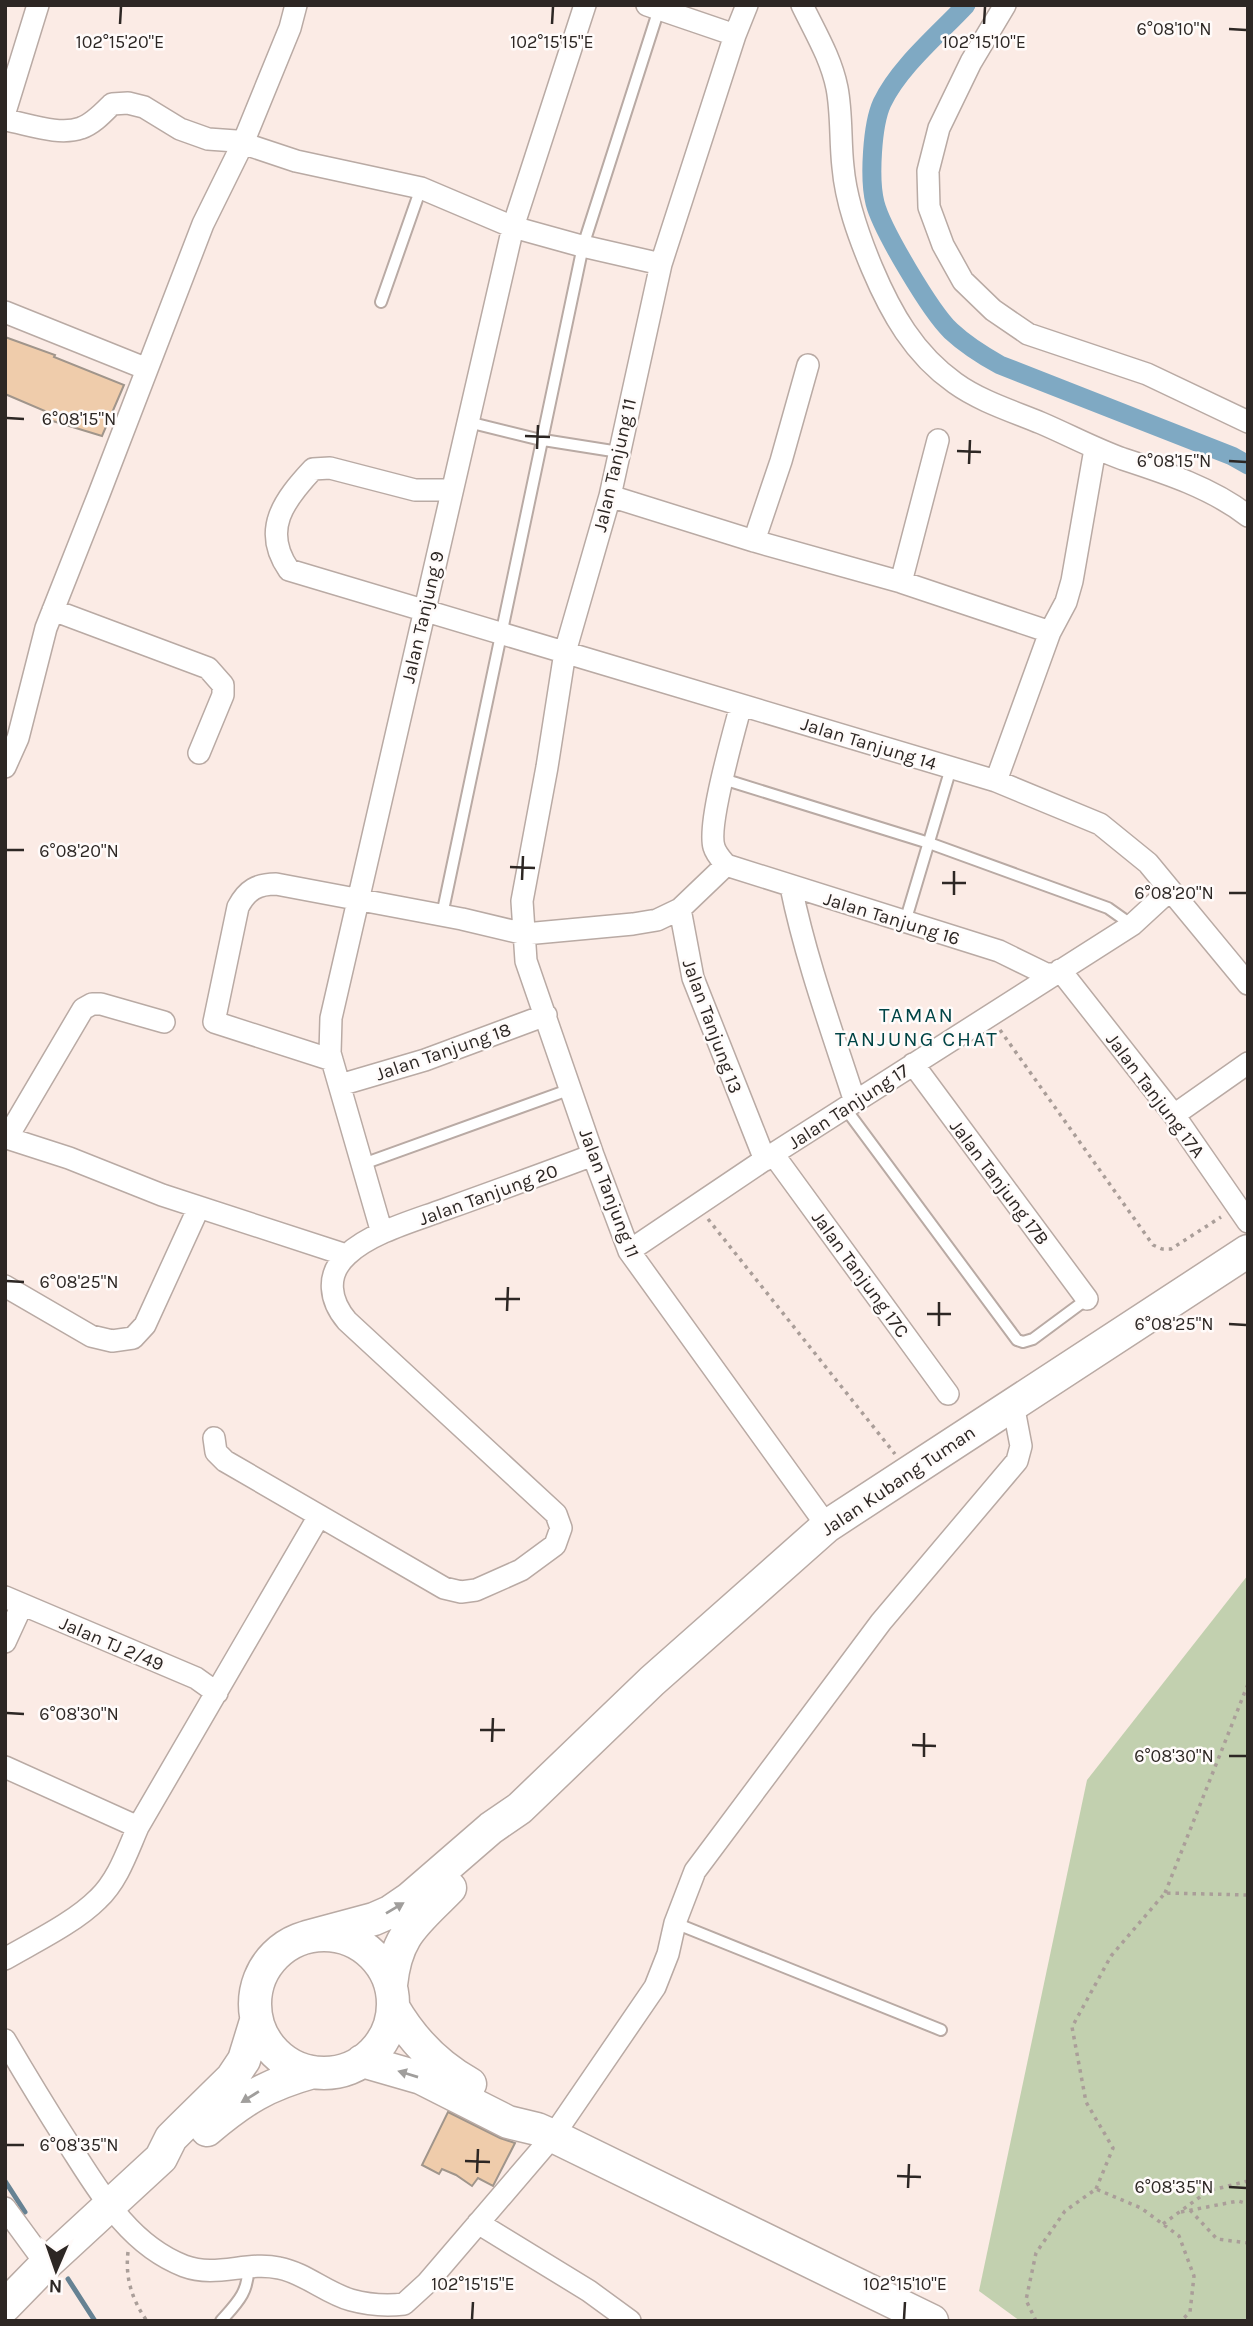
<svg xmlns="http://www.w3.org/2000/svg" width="1253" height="2326" viewBox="0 0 1253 2326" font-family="Karla,sans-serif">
<rect width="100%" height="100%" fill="#fbebe5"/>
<path fill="#c2d0af" d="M1248,1575v746h-228l-41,-30 108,-511z"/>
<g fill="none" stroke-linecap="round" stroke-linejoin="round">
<path stroke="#668293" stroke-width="5" d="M5,2181l20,31
M68,2279l27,42"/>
<path stroke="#7fa9c3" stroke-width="19" d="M966,5c-27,29 -67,62 -84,98 -10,22 -13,76 -7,100 7,27 56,109 76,128 15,14 31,24 49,34l232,91 16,9"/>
</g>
<path fill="#efccab" stroke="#a0958b" stroke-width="2" d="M5,337l50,18 -1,2 70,28 -22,51 -59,-18 2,-7 -40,-17z
M448,2112l52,26 15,5 -22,43 -15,-8 -6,8 -16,-11 -14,-6 -3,5 -17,-9z"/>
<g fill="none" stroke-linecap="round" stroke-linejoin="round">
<g stroke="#b9aaa4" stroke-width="14">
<path id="lane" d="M381,302l40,-114
M468,422l69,17 82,13
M723,779l206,64 179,65 24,17
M442,915l141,-669 76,-237
M905,922l46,-154
M845,1108l172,232 6,2 10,-3 54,-40
M363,1164l208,-75
M675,1923l266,107
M221,2321c16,-18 28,-29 27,-54"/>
</g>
<g stroke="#b9aaa4" stroke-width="24">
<path id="street" d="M647,5l88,30
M747,5l-12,30 -74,229 -51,232 -45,156 -18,115 -25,134 4,60 67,194 36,96 198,275
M802,5c13,27 29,53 35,83 5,26 3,53 6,79 3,35 16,70 29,101 19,45 42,86 83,115 25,18 57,28 86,40 28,12 54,26 82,36 43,14 89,29 125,57
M1005,5l-34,57 -32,66 -11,43 1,36 14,38 20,36 30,29 35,24 119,40 101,48
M5,112l33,-107
M5,120c23,4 54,16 76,8 12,-4 22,-15 31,-24l16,-1 16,4 36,22 28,10 28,2 60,20 125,27 92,39 65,18 83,19
M5,312l142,57
M452,490h-37l-85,-22 -17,1c-29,31 -52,61 -24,101l707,211 104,43 48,39 100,121
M610,496l144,45 147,41 149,50
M754,541l27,-80 27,-96
M901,582l37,-142
M53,610l155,58 15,17v10l-24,58
M741,705c-7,27 -34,119 -27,142 2,7 7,12 12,18l273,86 47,23h9
M5,767l13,-29 28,-110 53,-134 104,-270 40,-81 47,-115 6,-23
M996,781l54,-149 16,-30 6,-21 23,-132
M791,887c15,73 41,144 64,215
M680,909l13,69 72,182
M1060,970l114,145 74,107
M332,1060l-118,-38 24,-115c9,-17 19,-23 38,-23l186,35 63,15 108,-10 24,-4 23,-11 46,-44
M913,1064l174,235
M340,1085l85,-25 121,-45
M1174,1115l74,-52
M7,1138l62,20 93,37 184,60
M7,1138l76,-129 9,-5h9l63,18
M773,1154l175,240
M382,1233l-52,-180 1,-35 182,-791 72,-222
M629,1251l144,-97 359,-229 38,-35
M5,1286l86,50 21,5 21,-3 12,-13 54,-118
M214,1438l2,14 9,9 219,127 17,4 15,-2 45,-20 34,-25 6,-17 -5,-14 -209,-193c-17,-20 -22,-46 0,-66 23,-22 66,-34 96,-45 50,-18 100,-36 150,-55
M5,1597l191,81 21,15
M5,1642l17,-37
M5,1767l133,60
M5,1959c29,-17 69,-36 93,-60 20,-19 29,-47 40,-72l181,-311
M5,2040c20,34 40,67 61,100 31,48 61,104 118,126 32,12 63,-5 95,2 26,5 47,25 72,32 18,5 35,6 53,4l23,-21 126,-147 102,-149 13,-33 7,-31 20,-52 186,-249 136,-161 4,-15 -8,-42
M5,2208l41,56
M478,2223l111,68 41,30"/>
</g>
<g stroke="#b9aaa4" stroke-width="35">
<path id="secondary" d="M255 2004a69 69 0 1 1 138 0a69 69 0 1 1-138 0Z
M307,1937l67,-18 16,-7 19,-13 82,-71 29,-20 132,-127 175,-155 421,-275
M391,1985c5,-51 25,-62 59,-97
M393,2007c19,33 43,58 77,77
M362,2061l59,17 87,44 29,7 16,7 379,185
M207,2130c37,-31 59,-45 106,-58
M5,2306l41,-42 115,-106 10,-20 11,-11 50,-49 12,-18 12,-39"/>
</g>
<path stroke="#aa9e99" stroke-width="3.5" stroke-dasharray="3.5 5" stroke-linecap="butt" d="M1000,1030l153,215 9,4h9l50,-32
M708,1219l187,235
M1165,1893l83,-209
M1096,2189l17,-41 -27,-46 -14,-75 39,-71 54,-63 83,2
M1190,2210l27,29 31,4
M1181,2212l57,-11 10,3
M1163,2224l45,-33 40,-10
M128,2252c-3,26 4,48 19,69
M1036,2321l-10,-21 10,-47 29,-42 31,-22 45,19 38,28 15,40 -4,36 -9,9"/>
<use href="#lane" stroke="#fff" stroke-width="10"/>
<use href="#street" stroke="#fff" stroke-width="21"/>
<use href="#secondary" stroke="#fff" stroke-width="32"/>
</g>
<defs><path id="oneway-solid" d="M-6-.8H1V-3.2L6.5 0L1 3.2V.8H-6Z" transform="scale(1.75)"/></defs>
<g fill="#a09e9c">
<use href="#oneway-solid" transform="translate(395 1908) rotate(-31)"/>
<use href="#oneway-solid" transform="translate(408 2074) rotate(-163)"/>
<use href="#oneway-solid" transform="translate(250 2097) rotate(148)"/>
</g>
<path fill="none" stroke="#2d2724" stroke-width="2.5" d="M120,24l1,-17M552,24l1,-17M984,24l1,-17M1229,29l17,1M7,418l17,1M525,436l25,1M537,449l1,-24M957,451l24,1M1229,461l17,1M969,464l1,-24M7,850h17M510,867l25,1M522,880l1,-24M942,883h24M1229,893h17M954,895v-24M7,1281l17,1M495,1299h25M507,1311l1,-24M927,1314h24M1229,1324l17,1M939,1326v-24M7,1713l17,1M480,1730h25M492,1742l1,-24M912,1745l24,1M1229,1756h17M924,1757v-24M7,2145h17M465,2161l25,1M477,2173l1,-24M897,2176l24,1M1229,2187l17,1M908,2188l1,-24M472,2319l1,-17M904,2319l1,-17"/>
<g text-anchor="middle" stroke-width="5" stroke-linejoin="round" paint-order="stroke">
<g font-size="19" fill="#2d2724" stroke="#fffbfa">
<text transform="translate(614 465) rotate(-77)" y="7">Jalan Tanjung 11</text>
<text transform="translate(422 617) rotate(-77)" y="7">Jalan Tanjung 9</text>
<text transform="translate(869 743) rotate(17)" y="7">Jalan Tanjung 14</text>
<text transform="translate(892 918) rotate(17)" y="7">Jalan Tanjung 16</text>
<text transform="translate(713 1026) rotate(70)" y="7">Jalan Tanjung 13</text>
<text transform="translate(443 1051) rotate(-19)" y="7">Jalan Tanjung 18</text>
<text transform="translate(1156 1095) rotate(53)" y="7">Jalan Tanjung 17A</text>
<text transform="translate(848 1106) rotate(-33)" y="7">Jalan Tanjung 17</text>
<text transform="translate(1000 1182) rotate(53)" y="7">Jalan Tanjung 17B</text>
<text transform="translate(610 1193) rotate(69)" y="7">Jalan Tanjung 11</text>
<text transform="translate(488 1194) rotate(-20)" y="7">Jalan Tanjung 20</text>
<text transform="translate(861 1274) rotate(54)" y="7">Jalan Tanjung 17C</text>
<text transform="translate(898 1480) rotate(-34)" y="7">Jalan Kubang Tuman</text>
<text transform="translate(112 1643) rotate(23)" y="7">Jalan TJ 2/49</text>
</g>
<g font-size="21" letter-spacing="2" fill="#004445" stroke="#fffbfa">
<text x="917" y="1022">TAMAN<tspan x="917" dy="24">TANJUNG CHAT</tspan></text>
</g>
</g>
<g font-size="18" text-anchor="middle" fill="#2d2724" stroke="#fffbfa" stroke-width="5" stroke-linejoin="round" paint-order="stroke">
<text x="1174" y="35">6°08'10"N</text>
<text x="120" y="48">102°15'20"E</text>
<text x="552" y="48">102°15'15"E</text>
<text x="984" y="48">102°15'10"E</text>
<text x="79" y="425">6°08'15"N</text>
<text x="1174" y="467">6°08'15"N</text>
<text x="79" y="857">6°08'20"N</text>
<text x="1174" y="899">6°08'20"N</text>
<text x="79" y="1288">6°08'25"N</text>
<text x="1174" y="1330">6°08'25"N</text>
<text x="79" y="1720">6°08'30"N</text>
<text x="1174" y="1762">6°08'30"N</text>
<text x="79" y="2151">6°08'35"N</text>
<text x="1174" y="2193">6°08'35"N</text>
<text x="473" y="2290">102°15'15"E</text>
<text x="905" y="2290">102°15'10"E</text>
</g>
<rect width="1253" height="2326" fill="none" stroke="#2d2724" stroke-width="14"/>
<g transform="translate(56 2270) rotate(182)" stroke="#fffbfa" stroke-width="5" paint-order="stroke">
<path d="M0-5L12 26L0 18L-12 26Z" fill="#2d2724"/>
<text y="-10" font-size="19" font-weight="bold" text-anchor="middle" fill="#2d2724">N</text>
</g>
</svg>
